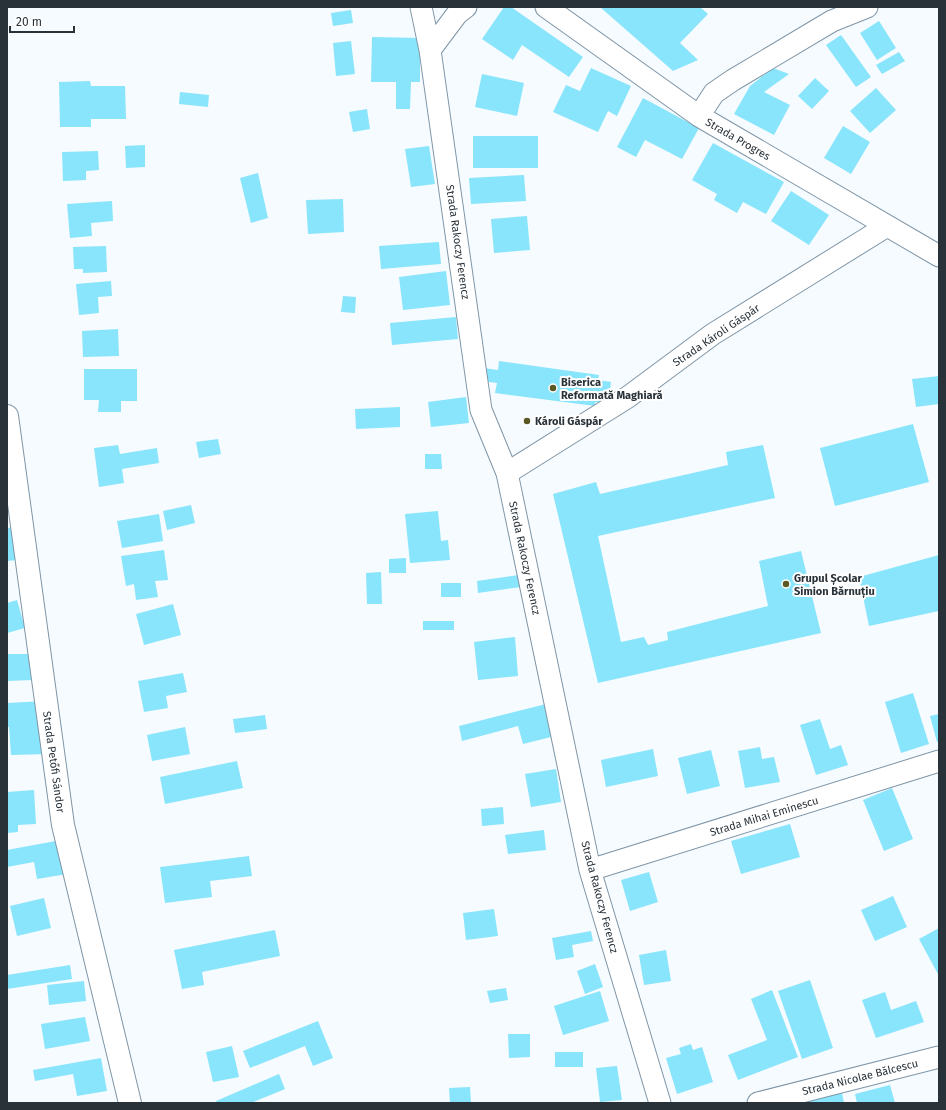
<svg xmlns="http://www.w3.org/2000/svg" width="946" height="1110" viewBox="0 0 946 1110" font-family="'Fira Sans',sans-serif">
<rect width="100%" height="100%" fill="#f6fbff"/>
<path fill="#89e5fb" d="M504,7h7l72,50 -14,20 -47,-32 -9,15 -31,-21z
M600,7h100l8,7 -28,29 18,17 -25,11z
M351,10l2,13 -20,3 -2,-13z
M879,21l17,27 -19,12 -17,-27z
M841,35l30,42 -15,10 -30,-42z
M372,37l48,1v44h-9l-1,27h-14v-27h-25z
M351,41l4,33 -19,2 -3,-33z
M899,52l6,9 -23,13 -6,-9z
M591,68l40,18 -14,30 -9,-5 -10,21 -45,-20 13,-27 14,6z
M773,68l16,6 -25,18 26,13 -16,30 -40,-21 16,-28z
M482,74l42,9 -7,33 -42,-9z
M815,78l14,13 -17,18 -14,-13z
M90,81l1,5h34l1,33h-35v8h-31l-1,-45z
M876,88l20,22 -26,23 -20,-22z
M180,92l29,3 -1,12 -29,-3z
M643,98l56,30 -17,31 -37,-19 -9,17 -19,-10z
M367,109l3,20 -17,3 -4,-20z
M843,126l27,16 -19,32 -27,-16z
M473,136h65v32h-65z
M713,143l71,39 -18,32 -23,-12 -6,11 -23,-13 3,-6 -25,-14z
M145,145v22l-19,1 -1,-22z
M429,146l6,38 -24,3 -6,-38z
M98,151l1,19 -13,1v9l-23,1 -1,-29z
M258,173l10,45 -17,5 -11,-45z
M524,175l2,26 -55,3 -2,-26z
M791,191l38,24 -20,30 -38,-24z
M343,199l1,33 -36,2 -2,-34z
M112,201l1,20 -22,2 1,13 -22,2 -3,-34z
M527,216l3,34 -36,3 -3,-34z
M439,242l2,22 -60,5 -2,-23z
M106,246l1,26 -24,1v-4h-9l-1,-22z
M446,271l4,34 -47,5 -4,-33z
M111,281l1,15 -14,1 1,16 -20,2 -3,-31z
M343,296l13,1 -1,16 -14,-1z
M456,317l2,22 -66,6 -2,-22z
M118,329l1,27 -36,1 -1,-26z
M499,361l100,14 -1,5 13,2 -3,22 -13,-2v4l-100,-13 2,-10 -15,-2 2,-13 14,2z
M84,369h53v32h-16v11h-23l1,-12h-15z
M939,376v28l-23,3 -4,-28z
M466,397l3,26 -38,4 -3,-25z
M400,407v20l-44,2 -1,-20z
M913,424l16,58 -94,24 -15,-58z
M218,439l3,15 -22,4 -3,-16z
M118,445l2,9 37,-6 2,15 -37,6 2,14 -25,4 -5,-39z
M763,445l12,53 -177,38 23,106 23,-5 4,8 20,-5 -1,-8 101,-26 -9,-45 42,-10 20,82 -223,50 -45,-189 43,-12 4,12 128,-29 -2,-13z
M425,454h16l1,15h-17z
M191,505l4,18 -28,7 -4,-19z
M438,511l3,30 7,-1 2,20 -40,3 -5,-49z
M159,514l4,27 -41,7 -5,-27z
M15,527l3,33 -11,1v-33z
M164,550l4,30 -13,1 3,16 -22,3 -2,-16 -8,2 -5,-30z
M939,555v56l-70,15 -10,-49z
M406,558v15h-17v-14z
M381,572l1,32h-15l-1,-31z
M519,575l2,12 -43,6 -1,-12z
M441,583h20v14h-20z
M17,600l8,28 -18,5v-30z
M173,604l8,31 -37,10 -8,-31z
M423,621h31v9h-31z
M515,637l3,39 -40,4 -4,-38z
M7,654h26v26l-26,1z
M183,673l4,19 -21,4 2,12 -24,4 -6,-31z
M913,693l16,51 -28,9 -16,-51z
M45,701l3,53 -37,1 -2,-28h-2v-24z
M546,704l9,32 -32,8 -5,-18 -56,15 -3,-15z
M939,714v28h-2l-7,-26z
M265,715l2,14 -32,4 -2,-14z
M820,719l10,30 11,-4 7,20 -32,10 -16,-50z
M185,727l5,27 -38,7 -5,-26z
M760,747l2,12 12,-2 6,25 -35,6 -7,-37z
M653,749l5,27 -52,11 -5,-27z
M711,750l9,36 -33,8 -9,-36z
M237,761l6,27 -78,16 -5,-27z
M556,769l5,33 -30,5 -6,-33z
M892,788l21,51 -29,12 -21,-51z
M34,790l2,34 -18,1v7l-11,1v-41z
M503,807l1,17 -22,2 -1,-17z
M790,824l10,33 -59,17 -10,-33z
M544,830l2,20 -38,4 -3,-19z
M61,840l6,34 -30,5 -3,-17 -27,5v-17z
M249,856l3,20 -42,5 2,16 -47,6 -5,-36z
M649,872l9,30 -28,9 -9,-31z
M893,896l14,31 -32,14 -14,-31z
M44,898l7,30 -34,8 -7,-30z
M494,909l4,27 -32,4 -3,-27z
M939,928v48l-20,-37z
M275,930l5,26 -78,16 2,13 -22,4 -8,-39z
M591,931l2,10 -21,4 2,12 -18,3 -4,-22z
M666,950l5,31 -27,4 -5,-30z
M595,964l8,23 -18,7 -8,-23z
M70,965l2,14 -65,10v-14z
M810,980l23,68 -31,11 -24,-68z
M84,981l2,20 -37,4 -2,-20z
M506,988l2,12 -18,3 -3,-12z
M772,990l26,67 -60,23 -10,-25 39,-15 -16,-41z
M600,991l9,30 -46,14 -9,-29z
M885,992l6,18 25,-9 8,21 -48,16 -14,-38z
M85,1017l5,24 -45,8 -4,-25z
M318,1021l15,37 -20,8 -8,-20 -55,22 -7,-17z
M508,1034h22v23l-21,1z
M691,1044l2,6 9,-3 11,35 -36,12 -11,-36 15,-4 -2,-6z
M232,1046l7,31 -26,5 -7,-30z
M555,1052h28v15h-28z
M101,1058l6,33 -30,5 -4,-22 -38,7 -2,-11z
M617,1066l5,34 -22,2 -4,-34z
M279,1074l6,15 -34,14h-34l-1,-2z
M890,1085l5,18h-38l-2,-9z
M470,1087l1,16h-21l-1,-15z
M842,1093l2,10h-39l-1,-2z"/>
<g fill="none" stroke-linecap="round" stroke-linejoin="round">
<g stroke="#7f95a6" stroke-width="23">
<path id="minor" d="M421,7l9,43 51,360 26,63 83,397 70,233
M546,7l153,109 240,140
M430,50l27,-36 9,-7
M699,116l15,-23 19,-13 99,-59 35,-14
M507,473l121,-76 85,-63 174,-108
M590,870l349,-109
M758,1103l181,-46"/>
</g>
<g stroke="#7f95a6" stroke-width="24">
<path id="major" d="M7,416l56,409 67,278"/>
</g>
<use href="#minor" stroke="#fff" stroke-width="21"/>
<use href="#major" stroke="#fff" stroke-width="22"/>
</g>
<g fill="#5a5926" stroke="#fff" stroke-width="1.5">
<circle cx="553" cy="388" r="4"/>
<circle cx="527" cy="421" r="4"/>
<circle cx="786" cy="584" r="4"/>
</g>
<g text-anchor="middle" stroke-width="4" stroke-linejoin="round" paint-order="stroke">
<g font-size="11" fill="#293239" stroke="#fff">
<text transform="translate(738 139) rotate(30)" y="4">Strada Progres</text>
<text transform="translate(458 242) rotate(82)" y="4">Strada Rakoczy Ferencz</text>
<text transform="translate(716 335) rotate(-34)" y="4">Strada Károli Gáspár</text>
<text transform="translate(525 558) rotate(78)" y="4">Strada Rakoczy Ferencz</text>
<text transform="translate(54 762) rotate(82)" y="4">Strada Petőfi Sándor</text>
<text transform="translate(764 816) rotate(-17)" y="4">Strada Mihai Eminescu</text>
<text transform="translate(600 897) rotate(75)" y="4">Strada Rakoczy Ferencz</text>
<text transform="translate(860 1077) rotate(-14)" y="4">Strada Nicolae Bălcescu</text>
</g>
<g font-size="11" font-weight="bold" fill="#293239" stroke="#fff" text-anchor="start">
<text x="561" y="386">Biserica<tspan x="561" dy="13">Reformată Maghiară</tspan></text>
<text x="535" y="425">Károli Gáspár</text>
<text x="794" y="582">Grupul Școlar<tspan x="794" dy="13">Simion Bărnuțiu</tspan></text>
</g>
</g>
<rect width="946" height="1110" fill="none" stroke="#293239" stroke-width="16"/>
<path d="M10 26v6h64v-6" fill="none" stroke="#293239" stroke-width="2"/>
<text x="16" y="26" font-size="12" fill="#293239" stroke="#ffffff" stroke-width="3" paint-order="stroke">20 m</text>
</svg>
